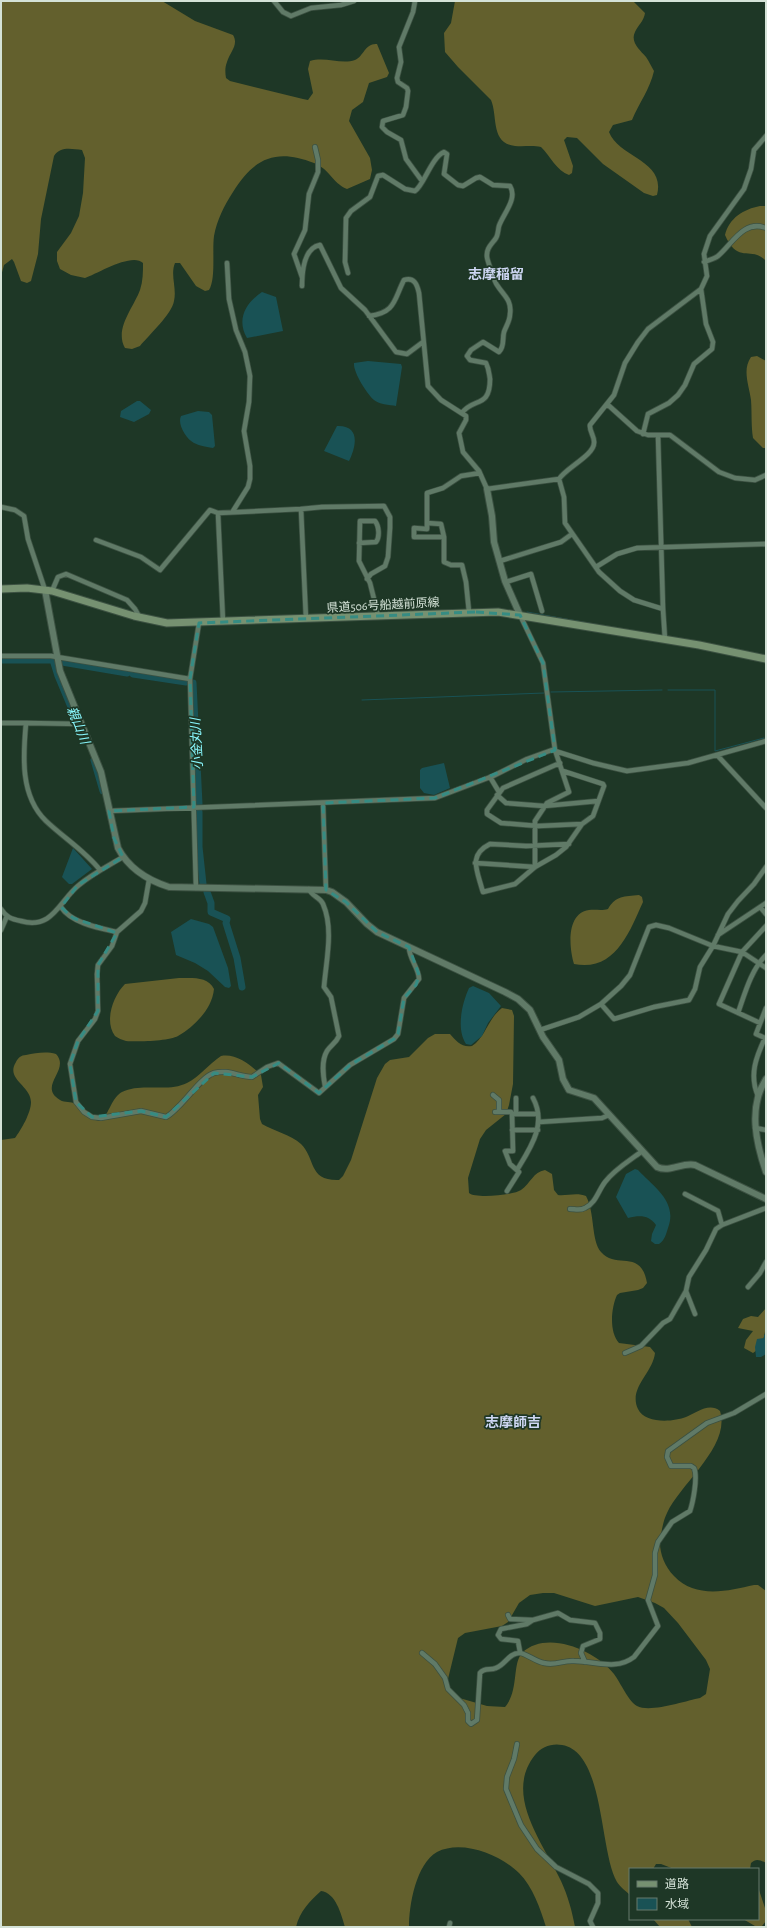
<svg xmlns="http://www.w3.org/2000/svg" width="767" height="1928" viewBox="0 0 767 1928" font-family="'Alegreya Sans','Noto Sans JP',sans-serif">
<rect width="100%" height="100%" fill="#1e3726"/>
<path fill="#63602d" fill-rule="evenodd" d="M1,1h161l33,20 38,14c6,10 -3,17 -6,27 -2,5 -2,10 -1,16l4,3 73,18 5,1 5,-7 -5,-24 2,-8c15,-5 31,4 45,-1 9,-4 10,-17 22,-16l12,29 -2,4 -18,6 -6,19 -11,8 -3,11 21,37 2,12 -2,9 -23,10c-16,-7 -16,-19 -33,-26 -38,-15 -60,-5 -81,29 -9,14 -16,28 -19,44 -2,15 2,43 -5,54l-4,1 -9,-5 -16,-23h-5c-5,12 2,25 -1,38 -2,13 -25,34 -34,45l-8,3 -7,-1c-11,-19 9,-41 15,-58 3,-9 3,-18 3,-27 -11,-11 -46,11 -58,15l-14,-3 -11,-6 -3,-8v-9l14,-19 8,-17 4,-23 2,-35 -3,-8c-10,-1 -22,-4 -28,6l-13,63 -3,35 -7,27 -4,2 -6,-2 -7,-19 -2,-3 -8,6 -3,11z
M455,1h178l12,12c-1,8 -7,12 -10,19 -5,10 5,18 11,25 3,4 5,9 8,14 -4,18 -15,32 -22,49l-19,5 -4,7c10,26 57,28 48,63l-4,1 -9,-3 -41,-29 -26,-26 -10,-1 -3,3 9,26 -1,7 -3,2c-12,-4 -19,-19 -28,-28 -9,-2 -17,0 -26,-1 -25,-3 -17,-30 -24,-46l-33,-33 -13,-15 -1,-19 7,-10z
M760,206h6v55c-15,-16 -28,4 -41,-26 4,-17 19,-26 35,-29z
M757,356l9,5v87h-3l-10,-10c-2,-13 -1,-25 -2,-38 -2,-15 -9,-30 0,-43z
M639,895l3,2 1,5c-14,31 -28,70 -69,62 -5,-16 -8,-51 15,-54 7,-1 12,1 19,-1 8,-14 16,-12 31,-14z
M179,978c13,0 29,-2 35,11 -2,20 -19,37 -36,47 -9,5 -41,6 -52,5 -4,-1 -8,-3 -11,-5 -11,-15 -2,-40 10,-52z
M502,1008l10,2 2,6 -1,68 -4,21 -3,9 -20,16 -6,9 -12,39 1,15c7,6 45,2 52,-3 10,-7 12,-18 24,-20l7,4 2,16 4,5c9,1 19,-3 28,1 9,16 5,45 15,56 15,18 40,-4 46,31l-4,5 -5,2 -18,3 -3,2c-6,13 -8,37 2,48l31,4 5,6c-2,20 -27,35 -17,56 7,15 35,13 48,8 10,-4 23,-15 34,-6 11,35 -39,72 -53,102 -4,8 -6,20 -7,30 0,11 5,24 14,33 21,23 54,15 80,9h4l8,6v272c-6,-3 -10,-5 -15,0l-1,6h-76l-13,-5h-5l-3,5h-23v26c-4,-4 -10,-8 -13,-13 -18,-31 -12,-130 -55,-137 -10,-2 -21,2 -27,10 -32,40 9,89 26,126 7,15 11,30 14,46h-29c-6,-19 -13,-40 -27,-54 -18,-18 -57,-34 -82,-21 -21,12 -28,53 -28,75h-64c-4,-13 -9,-34 -24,-36 -12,11 -21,20 -25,36h-295v-787l14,-2c6,-8 16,-25 16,-36 0,-16 -26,-23 -15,-40 2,-4 5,-7 10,-7 10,-2 20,-4 30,-1 15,16 -19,32 4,46 5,3 11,1 15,4 9,6 14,16 26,17 8,-7 11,-24 21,-29 20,-10 45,1 65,-9 12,-6 22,-19 34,-27 15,-3 30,9 40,19l2,12 -5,8 2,24 2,5c12,7 29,11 39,20 15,15 7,37 38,36l4,-4 8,-16 26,-82 8,-14 5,-4 19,-3 19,-19 7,-4h15c6,7 12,14 22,12 14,-9 16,-28 30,-38zM543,1593h11l41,13 43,-9 17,6 9,5 14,15 28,37 4,9 -4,25 -6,4c-15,3 -50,15 -63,8 -8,-4 -17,-24 -23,-32 -18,-23 -67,-45 -92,-21 -10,11 -3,38 -17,54l-18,-1 -31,-9 -8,-10v-8l10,-41 7,-5 37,-7 6,-4 11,-19 11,-8z
M766,1308c0,16 1,36 -13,45l-9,-5 2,-8 7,-9 -15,-3 5,-9 8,-3 7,1z
M758,1887l7,21 1,13 -4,5h-7l-12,-7h15z
M653,1919h35l4,8h-32z"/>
<path fill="#195255" d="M262,292l14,5 7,34 -36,7c-11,-19 -1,-35 15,-46z
M368,361l33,3 1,3 -6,39c-6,-1 -18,-2 -22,-6 -7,-6 -21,-28 -20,-37z
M137,401h3l11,9 -2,4 -15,8 -14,-5 1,-6z
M198,411l11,1 3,3 3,31 -2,2c-6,-1 -13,-2 -19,-5 -8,-4 -17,-19 -13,-27z
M337,426c24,-1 19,21 12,35l-25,-10z
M444,763l6,25 -16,7 -10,-2 -4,-5v-18l2,-2z
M73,848l19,21 -20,15h-3l-7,-7z
M191,919l18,5 4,3 15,41 3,18 -2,2 -4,-1 -17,-16 -13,-8 -19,-8 -5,-23z
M473,986l16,7 12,13 -13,17 -6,13 -11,9 -5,-1c-10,-15 -4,-41 3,-56z
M635,1169l3,1c16,17 40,32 30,58 -2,6 -3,12 -9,16h-4l-4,-3 1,-7 4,-9c-7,-10 -16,-10 -28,-7l-12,-21 10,-23z
M766,1334v20l-5,3h-5l-1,-10 2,-8 7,-1v-3z"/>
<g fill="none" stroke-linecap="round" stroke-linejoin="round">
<path stroke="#195255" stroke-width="1" d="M527,612l94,17
M668,690h47v61l49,-13
M551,692l111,-2
M362,700l182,-7"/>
<path stroke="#195255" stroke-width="7" d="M1,660h52l5,16 23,55
M62,662l65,11
M133,674l53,8
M193,683l6,121
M94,760l9,31
M199,812v35l4,37
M207,892l4,11v9l16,7 -1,4 11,35 5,29"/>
<g stroke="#3c5142" stroke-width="6">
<path id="minor" d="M274,1l9,11 8,4 20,-8 30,-3 13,-4
M415,1l-2,11 -14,35 2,15 -4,16 1,4 9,6 1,3 -2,16 -3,8 -20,6 -1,6 5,5 14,8 5,19 16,22
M704,262c5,-2 10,-3 14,-6 14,-12 26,-37 48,-28
M227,263l2,36 7,31 9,22 5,24 -1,26 -5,29 6,35v13l-2,8 -15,24
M348,273l-3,-11 1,-44 5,-7 19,-14 8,-21 5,-1 22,14 10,2c9,-6 16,-33 29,-39l3,2 -3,20 14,11 5,1 13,-8 4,-1 13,8 17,1c8,13 -7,28 -11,40 -1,4 -1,9 -3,12 -4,6 -10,10 -9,19 0,2 8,26 10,28 7,11 15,15 13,29 0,7 -4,12 -6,18 -2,7 1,14 -5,20l-16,-10 -12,8 -4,6 3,4 16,3c3,6 3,10 4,16 0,30 -17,18 -28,34
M302,277l-8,-23 11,-24 4,-36 9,-22v-12l-3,-13
M302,286c0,-14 2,-38 18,-41l21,43 24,22 31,42 11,2 16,-12
M369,316c27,-3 25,-17 35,-36 10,-3 13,4 15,13l9,93 13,14 25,16v4l-7,13 4,19 16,19 8,18 72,-10c7,-11 35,-24 35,-36 1,-6 -5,-12 -4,-18l24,-30 11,-32 13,-21 10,-13 53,-40 6,-13 -3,-22 6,-18 34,-47 7,-20 3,-19 12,-14
M607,404l30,27 11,4h22l49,37 16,6 20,2 11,-5
M643,434l5,-20 21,-11 9,-8 7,-10 9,-21 18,-15 1,-7 -7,-18 -5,-35
M658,435l5,174
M559,479l5,18 1,26 34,49 21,19 14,9 29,9 2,31
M1,507l14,3 9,6 4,23 17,51
M301,509l21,-2 62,-1 6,11v11l-2,29 -3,9 -14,8 -4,5
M218,513l5,109
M427,523l14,1 3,13h-30v-9l13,1v-36l16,-5 18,-12 19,-3
M444,537v25l7,3h11l4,17 3,30
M96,540l45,17 19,13 50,-60 8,3 83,-4 5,110
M359,543l17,-1c4,-5 3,-16 -1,-21h-15l-1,40 11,22 8,32
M500,561l61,-19 11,-8
M596,567l21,-13 20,-6 129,-4
M506,582l25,-8 11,37
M52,591l6,-14 8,-3 61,26 8,9 5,9
M520,615l23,48 12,87 14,42 -22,11 -12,18v46
M1,656h50l139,23
M1,723h25c-3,33 -6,73 20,98 18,17 39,30 54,49
M26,723l55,1
M717,755l49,53
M560,763l-57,25 -16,22v4l14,9 37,3 44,-2
M563,771l40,13 1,2 -11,30 -11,8 -16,23 -10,8 -21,12 -20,17 -32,8 -1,-3c-5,-19 -14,-34 8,-45l36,2 43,-2
M490,777l9,15
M497,795l9,8 38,3 54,-5
M323,803l3,87
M109,811l326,-13 58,-22 34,-17 25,-9 41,13 34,8 61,-8 78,-22
M475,863l60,4
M149,880l-4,23 -4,8 -24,21 -5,14 -14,19 -1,9 1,37 -3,8 -17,22 -8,23 6,38 8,10 8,5 9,1 40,-7 25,6c15,-8 34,-40 48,-44 14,-4 25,4 38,4l15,-10 11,-4 41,30 31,-28 44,-26 4,-5 6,-36 15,-19c0,-11 -10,-20 -10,-32
M196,888l-6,-209 9,-56
M309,889c2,7 11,8 14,15 11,25 3,57 1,83l7,10 8,39c-3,7 -8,9 -12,15 -6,10 -4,24 -2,35
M61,907c10,16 38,21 56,25
M761,908l5,6
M1,909c5,8 10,10 20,12 32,9 38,-20 58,-36 13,-11 29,-19 44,-28
M1,930l6,-14
M718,935l48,-32
M601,1004l13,15 40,-12 35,-7 6,-11 5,-22 13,-21 15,-32 10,-13 16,-17 12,-17
M738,1013c7,-20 13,-43 28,-58
M760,1023l-41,-19 23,-52 24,-26
M540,1030l39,-13 22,-13 20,-18 9,-11 19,-48 7,-2 13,3 44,18 29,6 24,16
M493,1095l6,5v12
M758,1096c-9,-21 -2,-39 7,-58l-9,-4 10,-26
M495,1112h16l1,2
M516,1113v-15
M539,1122l63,-4 7,-3
M755,1128l11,2
M512,1130h26
M517,1170c14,-23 30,-46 16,-72
M507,1191l12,-19 -9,-8 -5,-13h8l-1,-37h26
M685,1194l33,17 4,14
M570,1209c5,0 10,2 15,-1 11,-5 13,-17 20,-26 10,-13 24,-21 36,-30
M748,1287l12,-14 6,-11
M695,1314l-9,-23 3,-14 17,-27 10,-21 6,-4 44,-17
M625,1353l16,-7 22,-23 7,-4 16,-28
M508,1615l2,4 23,1 25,-7 12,7 25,3 5,10v6l-17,7 -2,7 4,9
M520,1652l-2,-11 -17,-2 -3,-4 3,-6 26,-5 6,-4
M422,1653l13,11 10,14 3,11 16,16 4,8v8l3,3 6,-4 3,-47c5,-6 10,-2 16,-5 9,-3 13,-15 23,-15 5,-1 17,9 25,10 12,3 19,-3 30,-2 21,0 42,10 60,-4l24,-31 -10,-26 7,-25v-22l3,-11 14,-20 18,-11c3,-9 8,-34 4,-43l-3,-2h-20l-4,-9 1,-6 39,-28 27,-10 32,-19
M517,1744l-3,15 -7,18 -1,12 15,36 16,24 19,18 33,17 9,9v10l-8,18 3,6
M449,1927l1,-4"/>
</g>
<g stroke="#3c5142" stroke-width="8">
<path id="tertiary" d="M487,489l5,27 2,26 11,39 15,34
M45,590l15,81 41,101 17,76c11,21 29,32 51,39l157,3 6,2 14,10 21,22 10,8 128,60 13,7 12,11 13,27 16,23 4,19 6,11 25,8 63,69c13,6 25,-5 38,-2l71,34
M766,1079c-18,28 -10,64 0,93"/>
</g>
<g stroke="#3c5142" stroke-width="9">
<path id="secondary" d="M1,589l26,-1 25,3 82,25 33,7 331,-11 201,33 67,14"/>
</g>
<use href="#minor" stroke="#607a67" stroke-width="4.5"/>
<use href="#tertiary" stroke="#607a67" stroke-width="6"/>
<use href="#secondary" stroke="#769171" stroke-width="7"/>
</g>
<path fill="none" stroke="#368c83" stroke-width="3" stroke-dasharray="8 5" stroke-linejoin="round" d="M476,612l44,3 23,48 12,87 -120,48 -112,5 3,87 20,12 31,30 32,15 10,28 -3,10 -12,13 -6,36 -4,5 -44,26 -31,28 -40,-30 -27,14 -38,-4 -48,44 -25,-6 -49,6 -16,-15 -6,-38 8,-23 20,-30v-46l19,-32 -44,-15 -12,-11 17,-22 45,-28 -9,-19 -5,-27 85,-4 -4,-128 9,-56z"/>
<g text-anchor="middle" stroke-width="3.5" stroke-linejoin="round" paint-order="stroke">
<g font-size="12" fill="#d4e2d7" stroke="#1e3726">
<text transform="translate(383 605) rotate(-3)" y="4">県道506号船越前原線</text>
</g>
<g font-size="13" font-style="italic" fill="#89f8fe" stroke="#1e3726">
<text transform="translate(79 725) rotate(68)" y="5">親山川</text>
<text transform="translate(196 744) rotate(-93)" y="5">小金丸川</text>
</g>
<g font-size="14" font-weight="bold" fill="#ced7f3" stroke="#1e3726">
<text x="496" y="279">志摩稲留</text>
<text x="513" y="1427">志摩師吉</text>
</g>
</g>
<rect width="767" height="1928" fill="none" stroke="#d4e2d7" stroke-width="4"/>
<rect x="629" y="1868" width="130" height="52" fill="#1e3726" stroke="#677b6d"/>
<rect x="637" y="1881" width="20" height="6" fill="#769171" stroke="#677b6d"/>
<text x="665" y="1888" font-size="12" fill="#d4e2d7">道路</text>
<rect x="637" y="1898" width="20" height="12" fill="#195255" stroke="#677b6d"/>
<text x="665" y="1908" font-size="12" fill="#d4e2d7">水域</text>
</svg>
